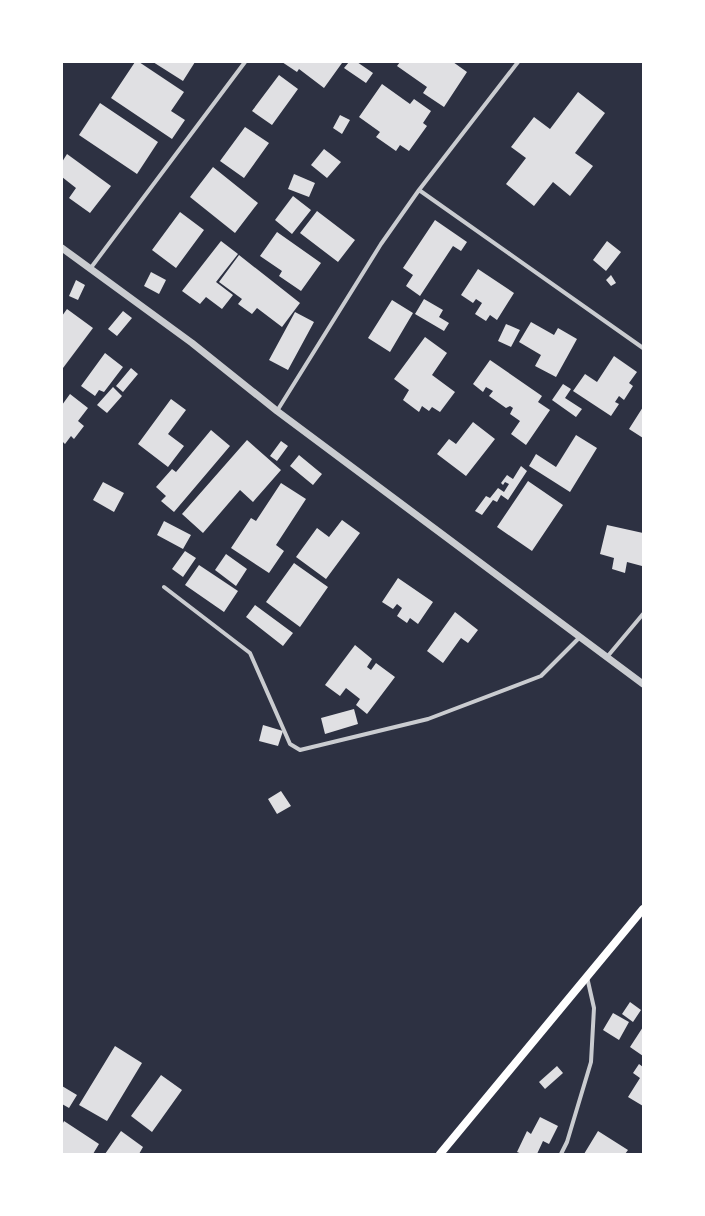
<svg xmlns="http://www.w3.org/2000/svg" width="705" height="1216" viewBox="0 0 705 1216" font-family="Roboto,sans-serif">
<rect width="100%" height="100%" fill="#2d3142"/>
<path fill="#e0e0e3" d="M135,62h4l45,30 -13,19 14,9 -13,19 -61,-41z
M153,62h42l-12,19z
M282,62h59l1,1 -18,25 -25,-19 -2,3z
M349,62h8l16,11 -7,10 -22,-15z
M400,62h53l14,10 -23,35 -21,-14 4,-6 -30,-21z
M279,75l19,14 -26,36 -20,-14z
M382,84l28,20 4,-5 17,12 -8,12 4,3 -18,25 -9,-6 -4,6 -20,-14 4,-5 -21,-15z
M578,92l27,21 -30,40 18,13 -23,30 -17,-14 -19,24 -28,-22 20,-26 -15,-11 23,-30 16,12z
M100,103l58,39 -21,32 -58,-39z
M340,115l10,5 -8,14 -9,-6z
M245,127l24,16 -25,35 -24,-17z
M324,149l17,13 -14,16 -16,-13z
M67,154l44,32 -21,27 -21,-15 7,-10 -14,-11v-15z
M213,167l45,36 -23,30 -45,-36z
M294,174l21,9 -6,14 -21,-8z
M293,196l18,14 -19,24 -17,-14z
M317,211l38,29 -17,22 -38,-29z
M180,212l24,18 -28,38 -24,-18z
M435,220l32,22 -6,9 -8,-5 -33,50 -14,-10 7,-11 -10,-7z
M277,232l44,31 -20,28 -22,-15 3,-5 -22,-15z
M221,241l17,13 -22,28 17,13 -11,14 -16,-12 -6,7 -18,-13z
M607,241l14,11 -15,19 -13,-11z
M239,255l61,48 -18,24 -25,-19 -5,6 -14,-10 4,-5 -23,-17z
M478,269l36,24 -17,27 -7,-5 -4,6 -11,-7 7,-11 -6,-4 -3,4 -12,-8z
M151,272l15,8 -7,14 -15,-8z
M611,275l5,8 -5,3 -5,-6z
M76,280l9,5 -7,15 -9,-4z
M424,299l19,11 -4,7 10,6 -5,8 -29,-17z
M392,300l21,13 -23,39 -22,-14z
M67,309l26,19 -30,40 -1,-52z
M123,311l9,7 -15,18 -9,-7z
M295,312l19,10 -26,48 -19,-10z
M531,322l23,13 4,-7 19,11 -21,38 -21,-11 6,-11 -22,-13z
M506,324l14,6 -9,17 -13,-6z
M425,337l22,16 -15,22 23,17 -15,20 -8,-5 -3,4 -7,-5 -3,6 -16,-12 6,-10 -15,-11z
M105,353l18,14 -19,25 -5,-2 -4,6 -14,-10z
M614,356l23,16 -8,11 4,3 -9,14 -5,-4 -4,6 4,2 -8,12 -38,-25 12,-17 12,8z
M490,360l52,36 -4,6 12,8 -24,35 -15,-11 9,-13 -10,-7 3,-6 -3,-2 -4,2 -17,-12 4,-5 -7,-4 -3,5 -10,-8z
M131,368l7,6 -15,18 -7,-6z
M563,384l8,5 -6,9 17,11 -6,8 -24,-17z
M113,387l9,9 -15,17 -10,-8z
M70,394l18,14 -10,13 6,5 -10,13 -3,-3 -6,8 -3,-3v-36z
M171,399l15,11 -18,24 16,12 -16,21 -30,-23z
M643,407v31l-14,-9z
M473,422l22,17 -29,37 -29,-22 12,-15 7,5z
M211,430l19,16 -56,66 -13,-11 5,-5 -10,-9 16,-18 4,3z
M576,435l21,13 -27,44 -41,-26 7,-12 20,13z
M247,440l34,30 -28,32 -13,-12 -37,43 -21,-19z
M281,441l7,5 -11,15 -7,-5z
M299,455l23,19 -9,11 -23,-19z
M521,466l6,5 -19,29 -7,-5 -4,7 -4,-2 -11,15 -7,-4 11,-15 4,2 8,-10 6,4 5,-8 -4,-2 -2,3 -2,-2 6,-8 6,4z
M528,481l35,24 -31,46 -35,-24z
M103,482l21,11 -10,19 -21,-12z
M281,483l25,16 -30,46 8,6 -15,22 -38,-25 20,-30 5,3z
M342,520l18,13 -34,46 -30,-22 21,-29 12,9z
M164,521l27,14 -8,14 -26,-14z
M607,525l36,8 -1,33 -15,-4 -2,11 -13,-4 2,-11 -14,-4z
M185,551l11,7 -13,19 -11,-8z
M226,554l21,15 -11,17 -21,-16z
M294,563l34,24 -28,40 -34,-25z
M199,565l39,26 -14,21 -39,-27z
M398,578l35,24 -15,22 -8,-6 -3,5 -10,-7 5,-8 -5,-4 -4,5 -11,-7z
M255,605l38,28 -10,13 -37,-29z
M455,612l23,18 -10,13 -7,-5 -18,25 -16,-12z
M355,645l17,14 -5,8 4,3 5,-7 19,14 -28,37 -11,-9 4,-6 -14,-11 -6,8 -15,-11z
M354,709l4,15 -33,10 -4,-16z
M263,725l20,6 -5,15 -19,-5z
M281,791l10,15 -14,8 -9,-15z
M630,1002l11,8 -8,12 -11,-8z
M613,1013l16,9 -10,18 -16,-10z
M643,1027v29l-13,-9z
M115,1046l27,17 -35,58 -28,-16z
M639,1064l4,3v39l-15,-9 12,-19 -7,-5z
M557,1066l6,7 -18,16 -6,-7z
M161,1075l21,15 -30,42 -21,-16z
M62,1086l15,9 -8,13 -7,-4z
M540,1117l18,9 -9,18 -6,-3 -6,13h-15l-5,-2 10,-21 4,3z
M64,1121l35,23 -6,10h-31v-29z
M121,1131l22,16 -4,7h-34z
M598,1131l30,19 -3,4h-41z"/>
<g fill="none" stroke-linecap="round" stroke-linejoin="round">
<path stroke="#caccd0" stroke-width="4" d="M419,190l224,158
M90,269l155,-207
M277,411l104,-167 38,-54 99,-128
M164,587l86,66 40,91 10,6 128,-31 113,-43 38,-38
M607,657l36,-43
M561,1154l6,-12 24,-80 3,-54 -7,-31"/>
<path stroke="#caccd0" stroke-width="7" d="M62,248l130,95 85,68 366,273"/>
<path stroke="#fff" stroke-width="8" d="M440,1154l203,-245"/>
</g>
<rect width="705" height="1216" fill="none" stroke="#ffffff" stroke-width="126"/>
</svg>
